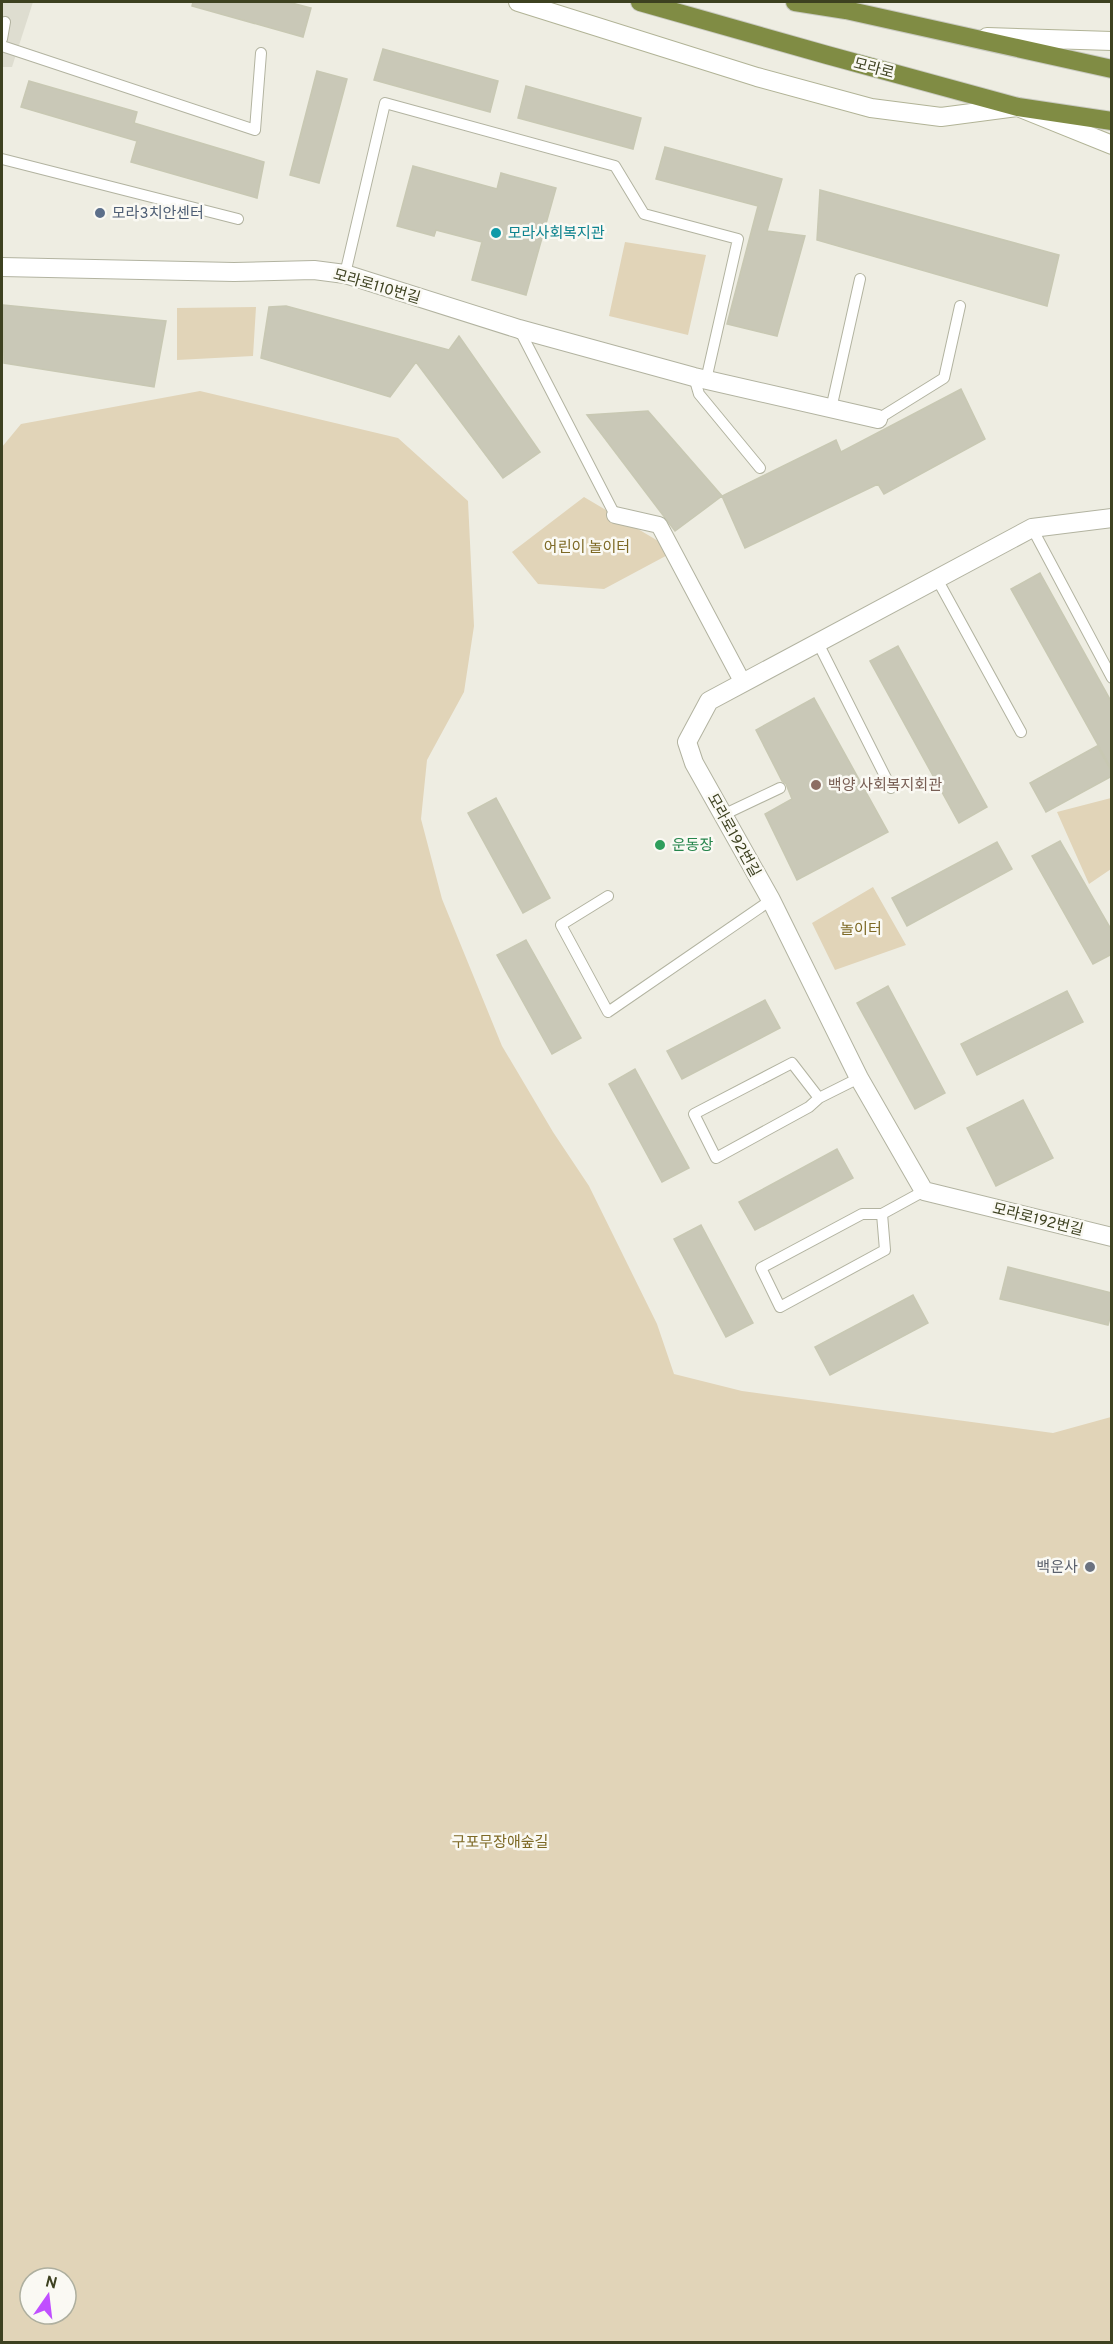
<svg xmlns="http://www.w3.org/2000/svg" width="1113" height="2344" viewBox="0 0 1113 2344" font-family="Overpass,'Noto Sans KR',sans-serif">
<rect width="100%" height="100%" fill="#eeede2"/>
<path fill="#deddd0" d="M2,2h31l-21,65h-10z"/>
<path fill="#e1d4b8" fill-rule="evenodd" d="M625,242l81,13 -18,80 -79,-19z
M256,307l-3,49 -76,4v-52z
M200,391l198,47 70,63 6,125 -10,66 -37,68 -6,59 21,80 60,147 51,86 36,54 68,138 17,50 68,17 311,42 58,-16v925h-1109v-1895l19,-23zM30,2278h36v36h-36z
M584,497l91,54 -71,38 -66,-5 -26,-32z
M1111,798v71l-22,15 -32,-72z
M873,887l33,58 -71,25 -23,-47z"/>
<path fill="#c9c8b7" stroke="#c8c8b3" stroke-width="1.5" d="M193,2h95l23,6 -8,29 -111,-31z
M383,49l115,32 -8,31 -116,-32z
M317,71l30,8 -28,104 -29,-8z
M29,81l108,31 -3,11 130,39 -7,36 -126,-36 6,-21 -116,-34z
M526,86l115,32 -8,31 -115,-31z
M665,147l117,32 -15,52 38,5 -28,100 -50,-12 31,-118 -102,-27z
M413,166l84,23 4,-16 55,15 -30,107 -54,-15 10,-38 -46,-12 -2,6 -37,-10z
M820,190l239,65 -12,51 -230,-66z
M3,305l163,16 -12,66 -150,-24z
M286,306l163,44 10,-14 81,116 -37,26 -87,-116 -26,35 -129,-39 8,-51z
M961,389l24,50 -101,55 -6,-10 -133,64 -23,-52 114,-56 5,12z
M648,411l74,85 -47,35 -88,-116z
M1040,573l72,130v67l-101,-181z
M898,646l89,161 -28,16 -89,-162z
M814,698l74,134 -91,48 -32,-66 27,-15 -6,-15 -4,-3 -26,-51z
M1097,746l15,26v4l-66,36 -16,-29z
M496,798l54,100 -27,15 -55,-100z
M1060,841l52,90v23l-19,10 -61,-108z
M997,842l15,27 -105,57 -15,-28z
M526,940l55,98 -29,16 -55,-99z
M888,986l57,107 -30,16 -58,-106z
M1067,991l16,31 -106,53 -16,-31z
M765,1000l15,28 -98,51 -15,-28z
M635,1069l54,99 -27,14 -53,-98z
M1023,1100l30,58 -57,28 -29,-58z
M837,1149l16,29 -98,52 -16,-28z
M701,1225l52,98 -27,14 -52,-98z
M1008,1267l104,26v18l-4,14 -108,-26z
M913,1295l15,28 -98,52 -15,-28z"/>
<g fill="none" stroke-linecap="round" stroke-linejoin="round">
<g stroke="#b2b3a0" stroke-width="12">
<path id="service" d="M2,39l3,-17
M2,46l253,84 6,-77
M2,159l236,60
M345,274l40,-171 230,63 29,48 94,25 -32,141
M519,329l96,186
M694,377l5,17 61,74
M831,409l29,-130
M878,419l66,-41 16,-72
M1032,528l80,150
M937,579l84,153
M818,643l73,145
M723,815l57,-27
M608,896l-47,29 47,87 163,-112
M819,1098l-27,-35 -98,51 22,44 93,-51 10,-9 40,-20
M882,1214h-20l-101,54 19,39 105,-57 -3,-36 42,-23"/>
</g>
<g stroke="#b2b3a0" stroke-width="18">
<path id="pedestrian" d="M615,515l44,10 84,158"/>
</g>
<g stroke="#b2b3a0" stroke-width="20">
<path id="minor" d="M2,267l232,5 80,-2 31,4 174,55 175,48 184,42
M1112,518l-80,10 -323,173 -22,41 7,21 77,137 88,178 65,113 188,46"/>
</g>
<g stroke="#b1b396" stroke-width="20">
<path id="secondary" d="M518,2l239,75 114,31 70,9 77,-10 94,38
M987,37l125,4"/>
</g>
<g stroke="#c9cac1" stroke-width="20">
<path id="trunk" d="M640,2l187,53 191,52 94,14
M795,2l51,8 266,59"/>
</g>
<use href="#service" stroke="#fff" stroke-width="10"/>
<use href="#pedestrian" stroke="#fff" stroke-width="16"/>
<use href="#minor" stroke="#fff" stroke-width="18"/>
<use href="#secondary" stroke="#fff" stroke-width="18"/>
<use href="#trunk" stroke="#808c44" stroke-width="18"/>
</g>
<circle fill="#5c6f8a" stroke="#faf9f3" stroke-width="2" cx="100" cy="213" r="6"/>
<circle fill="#0f9aa8" stroke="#faf9f3" stroke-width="2" cx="496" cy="233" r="6"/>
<circle fill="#8d6e63" stroke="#faf9f3" stroke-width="2" cx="816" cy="785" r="6"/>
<circle fill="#2e9e5b" stroke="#faf9f3" stroke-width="2" cx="660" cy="845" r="6"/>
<circle fill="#6b7280" stroke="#faf9f3" stroke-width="2" cx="1090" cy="1567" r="6"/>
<g text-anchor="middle" stroke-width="5" stroke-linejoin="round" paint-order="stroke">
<g font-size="15" fill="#3d4120" stroke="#faf9f3">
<text transform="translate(874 68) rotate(15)" y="5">모라로</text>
<text transform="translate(377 286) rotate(16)" y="5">모라로110번길</text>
<text transform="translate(734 835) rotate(61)" y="5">모라로192번길</text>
<text transform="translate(1038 1219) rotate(14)" y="5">모라로192번길</text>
</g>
<g font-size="15" fill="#4e5e75" stroke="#faf9f3" text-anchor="start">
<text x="112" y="218">모라3치안센터</text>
</g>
<g font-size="15" fill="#0d838f" stroke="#faf9f3" text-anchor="start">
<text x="508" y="238">모라사회복지관</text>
</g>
<g font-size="15" fill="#7d6925" stroke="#faf9f3">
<text x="587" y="552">어린이 놀이터</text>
<text x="861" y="934">놀이터</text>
<text x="500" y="1847">구포무장애숲길</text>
</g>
<g font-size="15" fill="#785e54" stroke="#faf9f3" text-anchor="start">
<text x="828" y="790">백양 사회복지회관</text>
</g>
<g font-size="15" fill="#27864d" stroke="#faf9f3" text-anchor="start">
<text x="672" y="850">운동장</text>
</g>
<g font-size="15" fill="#5b616d" stroke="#faf9f3" text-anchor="end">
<text x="1078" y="1572">백운사</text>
</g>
</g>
<rect width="1113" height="2344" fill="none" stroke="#3d4120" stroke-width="6"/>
<g transform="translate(48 2296) rotate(14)"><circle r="28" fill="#faf9f3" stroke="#aeaf9f" stroke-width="1.5"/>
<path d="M0-4.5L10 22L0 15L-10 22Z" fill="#c04fff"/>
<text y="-9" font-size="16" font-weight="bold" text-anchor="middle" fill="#3d4120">N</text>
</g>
</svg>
